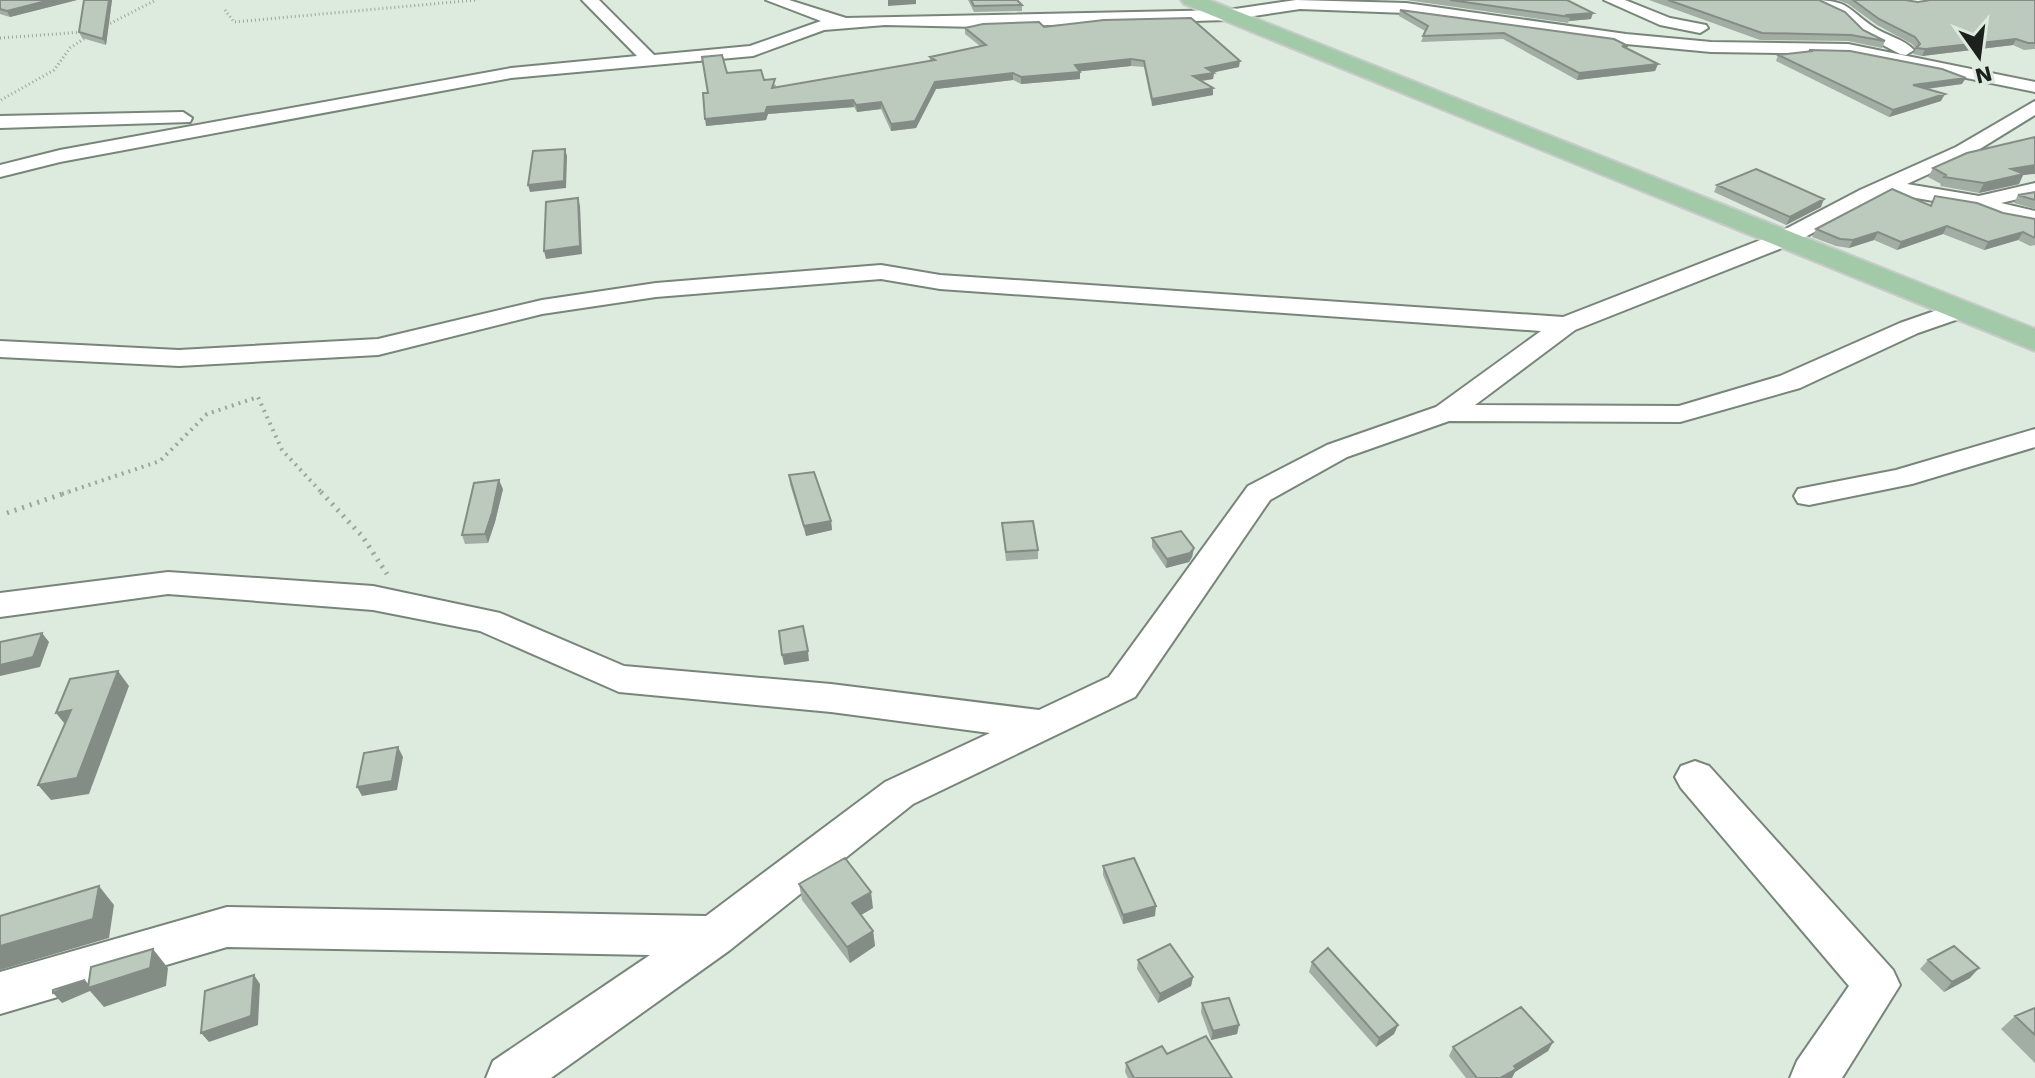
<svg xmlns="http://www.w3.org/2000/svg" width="2035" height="1078" viewBox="0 0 2035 1078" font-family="'Work Sans',sans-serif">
<rect width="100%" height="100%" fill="#ddeade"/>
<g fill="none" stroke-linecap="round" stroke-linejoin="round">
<g stroke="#78857a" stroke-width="4">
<path id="minor" d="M582,0h17l55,55 96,-9 71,-25 -55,-21h23l57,18 382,-8 68,-10 110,3 220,31 85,8 137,2 187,38v10l-187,-38 -137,-2 -85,-8 -220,-31 -106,-4 -72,11 -249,7 -94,-2 -61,5 -71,26 -242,22 -451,84 -60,15v-12l60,-15 451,-82 126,-12z
M1604,0h21l45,18 36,7 2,3 -8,5 -40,-8z
M1811,0c40,0 35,9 64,28 12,8 29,11 39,22l-8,5 -6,-1 -38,-20 -18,-18z
M1895,0h40c-9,7 -31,7 -40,0z
M2035,101v14l-65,40 -63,29 72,12 56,-13v12l-34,8 34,8v14l-36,-7 -25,-10 -87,-15 -95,51 -217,86 -100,75 204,1 101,-30 120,-53 49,-17h18l3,5 -3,5 -49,17 -118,55 -120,34 -231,-1 -102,36 -77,43 -135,197 -222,107 -183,146 -179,128h-65l7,-17 157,-106 -423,-8 -227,67v-42l227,-65 479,9 179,-134 105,-49 -159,-21 -212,-20 -139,-61 -107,-21 -205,-16 -168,23v-24l168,-21 205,14 127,27 124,53 207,18 208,26 70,-33 139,-191 79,-41 109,-38 105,-76 -601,-42 -59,-10 -225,18 -114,17 -164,41 -199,11 -179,-9v-16l179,9 199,-11 164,-39 114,-17 225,-18 59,10 623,42 213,-83 84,-44 96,-43z
M183,112l9,6 -2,4 -190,6v-12z
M2035,429v18l-123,37 -103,21 -11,-2 -4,-7 4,-7 98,-19z
M1695,761l14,5 184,204 7,15 -58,93h-52l7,-17 52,-75 -168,-198 -6,-11 6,-11z"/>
</g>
<g stroke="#c9cac9" stroke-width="4">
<path id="major" d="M1181,0h28l826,329v22l-851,-347z"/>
</g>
<path stroke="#9ba69c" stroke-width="3" stroke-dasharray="1 3" stroke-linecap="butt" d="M225,10l9,12 242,-22
M103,27l53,-27
M0,38l84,-6
M1,100l53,-30 16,-22 18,-12"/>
<path stroke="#9ba69c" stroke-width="4" stroke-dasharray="2 5" stroke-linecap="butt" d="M62,494l98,-33 47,-47 51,-17 24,53 41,44"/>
<path stroke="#9ba69c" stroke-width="5" stroke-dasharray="2 6" stroke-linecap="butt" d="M321,492l41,44 25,38
M7,513l61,-21"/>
<use href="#minor" fill="#fff" fill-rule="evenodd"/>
<use href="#major" fill="#a2caa9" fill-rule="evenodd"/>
</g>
<path fill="#a2aea3" d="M0,0h77l-67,17 -10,-3z
M84,0h28l-6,45 -24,-7 -3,-6z
M968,0h49l5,5v6l-48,1z
M1406,0h161l24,19 -22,2 -1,2z
M1649,0h170l44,30 22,11 -3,7 -34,-7 -88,-1z
M1838,0h67l13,2 117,-2v49l-11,1 -11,-5 -91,11 -9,-2 3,-5 -4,-5 -35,-19 -29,-21z
M1400,10l228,36 -1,3 31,15 -3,7 -78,9 -74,-41 -82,3 4,-11 -26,-15z
M1044,27l195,40 -25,5 -1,7 -11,2 11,14 -61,11 -8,-39 -13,-1 -51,5v8l-59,5 -8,-4 -77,9 -20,39 -25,3 -10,-22 -24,3 -3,-5 -86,7 -2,6 -60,6 2,-33 19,-20 37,7 12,5 -1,3 155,-27v-4l50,-11 -15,-12v-6z
M1809,50l153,34 -35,5 14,12 -52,16 -113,-56 2,-6 30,-3z
M1933,168l90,7 -4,9 -40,9 -39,-7 1,-2 -13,-7z
M1717,185l104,22 -35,18 -72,-33z
M2035,192v17l-21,-6 4,-8z
M1931,206l72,7 32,6v26l-5,1 -12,-6 -34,10 -41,-16 -46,16 -23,-10 -25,8 -13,-2 -24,-9 4,-8z
M789,475l42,46 1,9 -26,6 -16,-52z
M503,489l-8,33 -7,21 -23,1 -3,-9z
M1002,523l36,27v9l-32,2z
M1152,538l42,10 -2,9 -3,5 -23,6 -14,-21z
M1103,866l52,50 -32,8 -20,-49z
M799,884l74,24 -12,7 12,16 2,15 -25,17 -48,-63z
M1138,960l55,17 -2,9 -33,17 -21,-34z
M1928,960l42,18 -26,14 -24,-23z
M1312,962l86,63 -4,9 -18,13 -67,-75z
M1202,1003l37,22 -2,9 -26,6 -10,-28z
M2035,1008v55l-34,-34 14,-13z
M1553,1042l-5,9 -33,21 -4,6h-45l-17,-22 4,-9z
M1167,1054l65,24h-104l-3,-6 1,-9z"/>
<path fill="#848d85" d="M50,0h27l-67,17 -3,-6z
M109,0h3l-6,45 -3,-6z
M888,0h28v4l-28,2z
M1593,13l-2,6 -22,2 1,-4 -3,-2z
M2016,39l-3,6 -91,11 3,-7z
M1131,59v7l-57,6 1,-7z
M1240,61l-1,6 -28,6h3l-1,6 -21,3 1,-6 13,-8z
M1658,64l-3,7 -78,9 2,-7z
M1080,72v7l-59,5v-7z
M1013,73v7l-77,9 -20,39 -25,3v-7l44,-42z
M1966,78l-4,6 -53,7 4,-6z
M1213,88v7l-61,11v-7z
M1945,94l-4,7 -52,16 4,-7z
M853,100l1,7 -86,7 -2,6 -60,6 -1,-7 62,-12z
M881,102v7l-24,3 -1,-7z
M565,149l2,7 -1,32 -36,4 -2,-7z
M2035,165v9l-12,1 -4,9 -40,9 5,-10 27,-14z
M578,198l2,8 2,48 -36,5 -2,-8z
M1824,199l-3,8 -35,18 4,-8z
M1947,226l-4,8 -46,16 4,-8z
M1878,232l-4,8 -25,8 4,-8z
M2023,232l-5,8 -34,10 4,-8z
M499,480l4,9 -8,33 -7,21 -3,-9z
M831,521l1,9 -26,6 -2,-10z
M1194,548l-2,9 -3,5 -23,6 1,-9z
M42,633l7,9 -9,25 -40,9v-11z
M808,651l1,10 -25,4 -2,-10z
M118,671l11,15 -40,108 -38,6 -13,-15z
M71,710l-3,18 -12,-15z
M398,747l5,10 -6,33 -35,6 -5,-9z
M99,886l15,19 -5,33 -109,32v-24z
M871,892l2,16 -19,11 -2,-16z
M1156,906l-1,10 -32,8v-9z
M873,931l2,15 -25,17 -3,-16z
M153,949l15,19 -2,18 -62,21 -14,-16 -28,12 -9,-10 32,-13 6,7z
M1979,968l-9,10 -26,14 8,-10z
M254,975l6,9 -2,41 -49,17 -8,-9z
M1193,977l-2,9 -33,17 2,-9z
M1239,1025l-2,9 -26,6 2,-9z
M1398,1025l-4,9 -18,13 3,-9z
M1553,1042l-5,9 -33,21 -3,6h-12l14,-12z"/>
<path fill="#bccabe" stroke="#848d85" stroke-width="2" d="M0,0h50l-43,11 -7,-2z
M84,0h25l-6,39 -24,-7z
M971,0h46l5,5 -48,1z
M1450,0h117l26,13 -26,2 3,2z
M1668,0h151l26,12 18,18 22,11 -34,-6 -89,-2z
M1853,0h52l13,2 12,-2h105v43h-7l-12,-4 -91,10 -9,-1 4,-4 -5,-7 -36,-18z
M1400,10l214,29 14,7h-6l36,18 -79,9 -75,-40 -81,3 5,-10z
M1191,18l49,43 -34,7 8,5 -21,3 20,12 -61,11 -8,-38 -13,-2 -56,6 5,7 -59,5 -8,-4 -78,9 -20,39 -24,3 -10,-22 -25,3 -3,-5 -86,7 -2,6 -60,6 -2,-26h5l-6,-36 20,-2 5,18 34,-3 3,10 11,-1 -3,9 163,-28 -5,-3 56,-12 -21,-17 18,-4 56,-2 5,5 60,-7z
M1809,50l41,1 92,18 24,9 -53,7 32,9 -52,16 -115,-55 35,-4z
M2035,137v28l-24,4 13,5 -40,9 -40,-6 2,-2 -13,-7 34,-15z
M565,149l-1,32 -36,4 5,-34z
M1756,169l68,30 -34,18 -73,-32z
M1892,189l39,17 4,-10 42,7 26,10 32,6v19l-12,-6 -35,10 -41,-16 -46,16 -23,-10 -25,8 -13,-1 -24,-10z
M2035,192v8l-17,-5z
M578,198l2,48 -36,5 2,-49z
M814,472l17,49 -27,5 -15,-51z
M499,480l-7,33 -7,21 -23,1 12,-52z
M1033,521l5,29 -32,2 -4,-29z
M1181,531l13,17 -4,5 -23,6 -15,-21z
M803,626l5,25 -26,4 -3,-24z
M42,633l-9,24 -33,8v-23z
M118,671l-41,107 -39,7 33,-75 -15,3 14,-34z
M398,747l-6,34 -35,6 7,-34z
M845,858l26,34 -19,11 21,28 -26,16 -48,-63z
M1134,858l22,48 -33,9 -20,-49z
M99,886l-6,33 -93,27v-30z
M1170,944l23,33 -33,17 -22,-34z
M1954,946l25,22 -27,14 -24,-22z
M1328,948l70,77 -19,13 -67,-76z
M153,949l-3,19 -62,20 3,-21z
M254,975l-3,41 -50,17 4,-42z
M85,980l-32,13v-3z
M1229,998l10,27 -26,6 -11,-28z
M1521,1007l32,35 -39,24 2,3 -16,9h-23l-24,-31z
M2035,1008v27l-20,-19z
M1206,1036l26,42h-98l-8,-15 36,-17 5,8z"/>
<g transform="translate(1979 56) rotate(166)" stroke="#ddeade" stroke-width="6" paint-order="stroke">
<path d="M0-6L14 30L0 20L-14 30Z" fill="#1c211d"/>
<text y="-12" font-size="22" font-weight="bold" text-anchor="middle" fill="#1c211d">N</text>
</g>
</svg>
